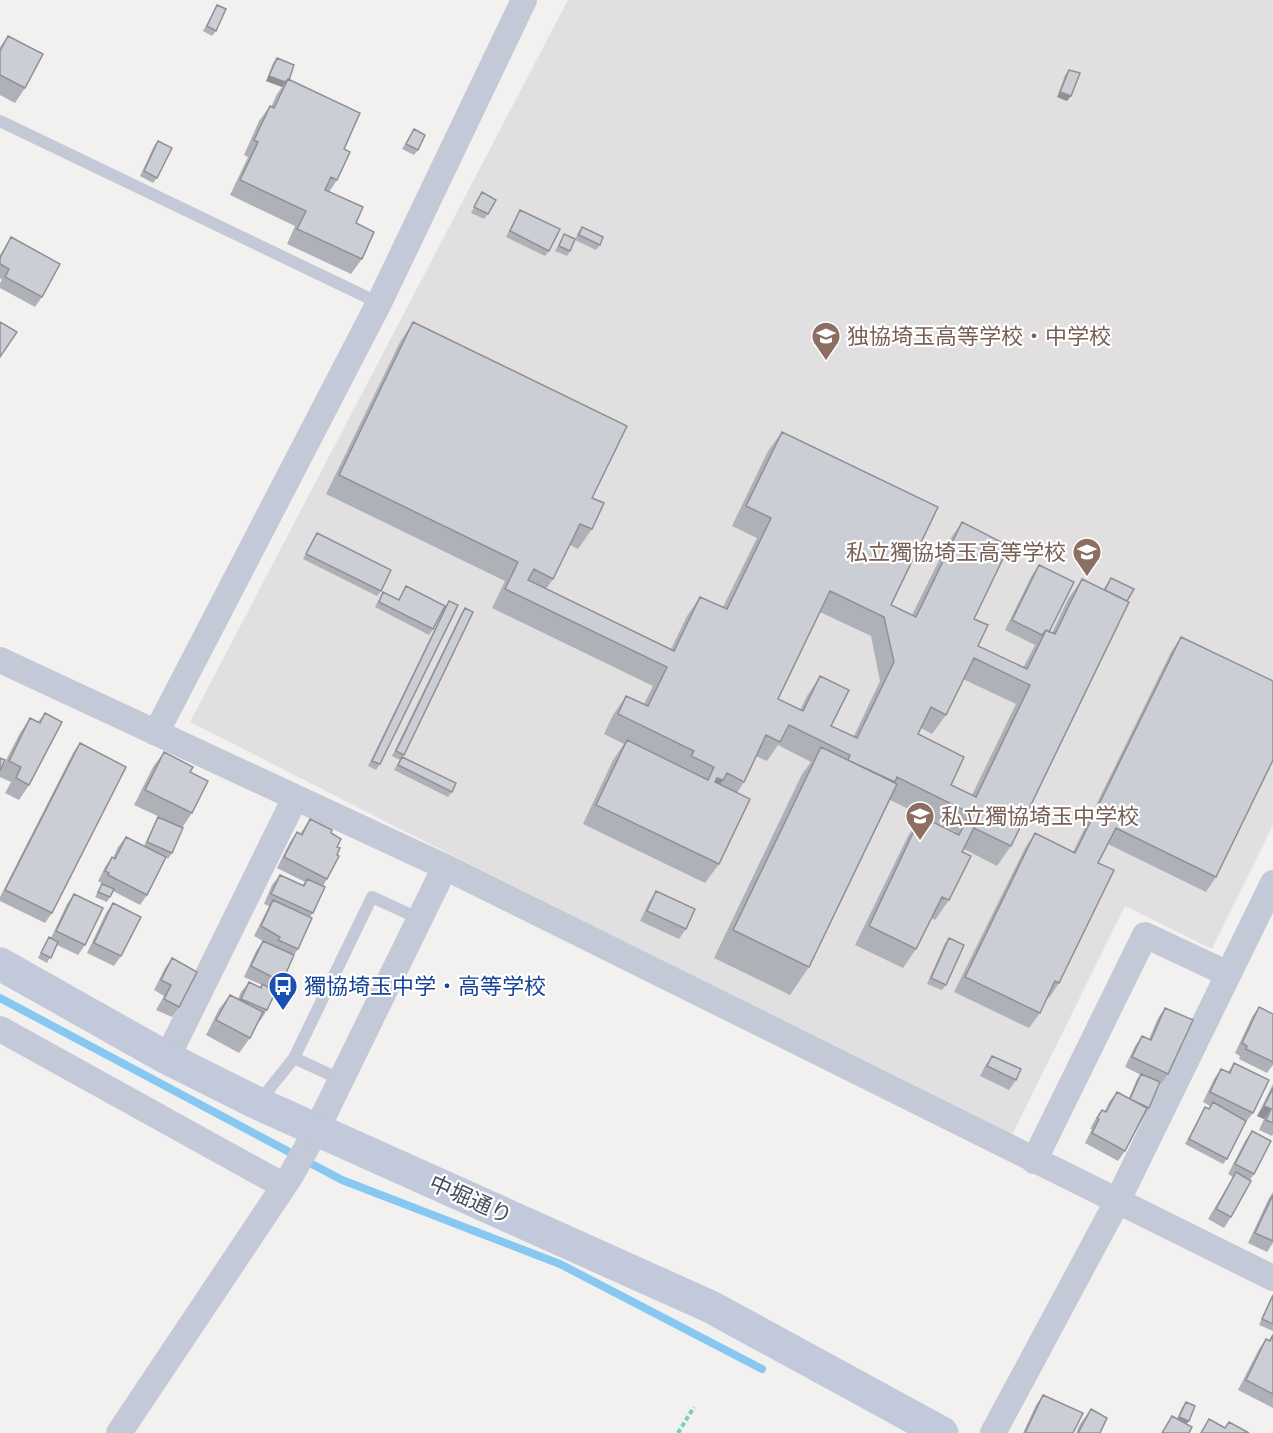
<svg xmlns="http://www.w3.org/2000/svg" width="1273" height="1433" viewBox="0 0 1273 1433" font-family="Mulish,'Noto Sans JP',sans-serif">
<rect width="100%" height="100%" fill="#f3f0f0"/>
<path fill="#e1dfdf" d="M568,0h705v825l-61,124 -87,-43 -115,233 -820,-417z"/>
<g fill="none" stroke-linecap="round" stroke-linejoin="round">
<path stroke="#87c8f2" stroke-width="8" d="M0,998l342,182 218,84 202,105"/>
<path stroke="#72d3b5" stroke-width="4" stroke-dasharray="4.5 3" stroke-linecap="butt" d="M678,1433l16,-26"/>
<path stroke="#c3c9d6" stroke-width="12" d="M0,121l379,182
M294,1058l48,22
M258,1103l36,-45 78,-161 48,22"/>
<path stroke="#c3c9d6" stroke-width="26" d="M0,660l445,207 828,411
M156,733l223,-430 145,-303
M0,1029l284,157
M167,1058l128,-260
M1034,1161l111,-226 83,39
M119,1433l171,-256 27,-48 128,-262
M993,1433l124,-231 156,-319"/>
<path stroke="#c2c9da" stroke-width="33" d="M0,964l167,94 90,45 454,204 231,126"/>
</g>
<path fill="#afb1b8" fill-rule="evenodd" d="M217,5l-1,26 -4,5 -9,-5z
M8,36l17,52 -10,15 -15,-8v-48z
M277,58l12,22 55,69 -7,31 -8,12 27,31 6,36 -11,15 -64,-30 8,-18 -65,-31 18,-38 -4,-2 15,-34 11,-15 1,1 6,-13 5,-7 -16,-6 7,-18z
M1069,70l-2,31 -10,-4 8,-22z
M414,129l4,21 -4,5 -12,-6z
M158,141l-1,37 -4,5 -13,-7 14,-30z
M482,192l6,22 -4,5 -13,-6z
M520,210l29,41 -4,5 -39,-19 11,-22z
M582,227l18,18 -4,5 -21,-10 3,-8z
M564,234l6,17 -3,5 -12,-5z
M11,237l31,60 -7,10 -35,-19v-5l2,-3 -2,-2v-23z
M413,322l179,176v31l-14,20 -8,-4 -17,34 -7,10 125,60 16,-33 13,-19 23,10 34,-69 -25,-12 36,-75 14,-19 109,173 21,10 36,-73 14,-20 16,124 45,22 12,-23 -30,-15 27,-55 7,-10 10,67 3,1 16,-34 14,-20 21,11 8,-12 -100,268 -14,20 -33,-17 -15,51 -14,20 -4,-2 -15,31 -13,19 -48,-23 53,-109 13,-20 35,17v-1l-66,-32 -81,167 -19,28 -76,-37 88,-184 9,-12 -33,-17 -11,16 -11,-5 -12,26 -7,11 -18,71 -14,19 -122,-59 30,-64 11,-16 -20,-10 9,-19 13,-19 18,8 9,-18 -161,-78 13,-27 -179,-87 74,-152zM820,612l51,24 9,45 -26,55 -23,-10 -11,-50 -13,20 -7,14 -22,-11zM963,679l53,25 -44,91 -21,-10 -33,-51 3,-6 11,6 14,-19z
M317,533l64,58 -4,5 -74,-37z
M406,586l27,43 -4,6 -54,-28 8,-15 15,8z
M449,601l-69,163 -4,6 -8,-4 78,-160z
M465,608l-62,149 49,35 -4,5 -54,-27 6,-10 -8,-4 69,-142z
M1181,637l35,240 -10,15 -98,-48 -10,19 -39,120 -10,15 -2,-1 -7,16 -11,15 -75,-36 71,-144 10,-15 38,19 98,-200z
M45,713l-16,72 -10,15 -14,-7 6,-11 -11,-5v-5l20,-39 10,-15 8,4z
M80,743l-28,170 -7,10 -45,-22v-4l73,-144z
M164,752l26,20 2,41 -10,15 -10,25 -4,6 -2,-2 -19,38 -7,10 -27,-14 -6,11 -12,-5 6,-12v-2l-3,-2 7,-14 7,-10 1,1 5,-11 8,-10 18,9 11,-24 3,-5 6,2 -30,-14 19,-38z
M310,819l21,14 6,14 -10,32 -4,7 -10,27 -3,4 -12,32 -4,6 -12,27 -7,8 -8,20 -7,11 -1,-1 -9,18 -11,15 -33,-18 13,-26 11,-14 8,4 3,-7 8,-10 11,5 2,-2 -18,-8 12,-26 7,-10 -9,-5 15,-30 -5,-2 8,-19 8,-10 22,10 3,-3 -28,-14 13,-26 7,-10 3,2z
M656,891l30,38 -7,10 -39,-18 9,-19z
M74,894l11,51 -7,10 -21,-10 -10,18 -9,-5 8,-16 3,-5 2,1 16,-34z
M113,903l8,53 -7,10 -27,-13 19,-40z
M949,938l-3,47 -4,5 -15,-6 18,-41z
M172,958l7,49 -7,10 -16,-7 8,-14 -10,-6 11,-22z
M1259,1007l14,7v51l-6,8 -28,-14 1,-3 -5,-3 17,-36z
M1165,1008l3,66 -7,10 -1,-1 -11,25 -24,43 -7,10 -33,-18 7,-14h-2l5,-9 7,-10 3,1 4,-9 8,-10 12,6 8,-19 4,-4 -16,-8 10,-21 7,-10 7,3 9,-21z
M992,1056l24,24 -7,10 -29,-14 5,-10z
M1234,1063l19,50 -8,10 -18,36 -4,5 -38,-20 17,-32 3,-5 3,2 2,-3 -7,-4 11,-23 7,-10 7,3z
M1273,1084v50l-1,2 -13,-6 5,-11 -7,-3z
M1252,1131l2,43 -4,6 -19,37 -7,11 -16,-9 25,-42 -5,-3 17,-33z
M1273,1192v51l-6,9 -19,-9 21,-45z
M1273,1295v36l-14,-6 11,-25z
M1273,1333v75l-35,-18 21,-41 7,-10 3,1z
M1043,1395l30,38h-50l13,-28z
M1186,1402l1,22 -10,-5 5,-12z
M1091,1409l9,24h-24l4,-9z"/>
<path fill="#8f9096" d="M269,76l16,6 -3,5 -16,-6z
M1060,92l11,4 -4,5 -10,-4z
M717,778l6,2 -13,20 -6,-3z
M1264,1106l7,3 -7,10 -7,-3z
M1179,1417l10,4 -4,5 -9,-4z"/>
<path fill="#ccced6" stroke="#8f9096" stroke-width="1.5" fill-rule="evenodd" d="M217,5l9,4 -10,22 -9,-5z
M8,36l35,18 -18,34 -25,-13v-24z
M277,58l17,7 -5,15 -1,-1 -3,3 -16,-6z
M1069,70l11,3 -9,23 -11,-4z
M288,79l72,34 -16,36 6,3 -13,28 -6,-3 -6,13 38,17 -7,16 18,9 -12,27 -65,-30 9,-18 -66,-31 18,-38 -4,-2 16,-34 4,2z
M414,129l11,6 -7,15 -12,-6z
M158,141l14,7 -15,30 -13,-7z
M482,192l14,8 -8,14 -14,-7z
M520,210l40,19 -11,22 -39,-20z
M582,227l21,10 -3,8 -21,-10z
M564,234l11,5 -5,12 -11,-5z
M11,237l49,27 -18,33 -37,-20 4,-8 -9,-5v-6z
M0,322l17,10 -17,25z
M413,322l214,104 -35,72 12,5 -12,26 -12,-5 -27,55 -19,-10 -6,11 146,71 26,-54 27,12 44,-91 -25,-12 36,-74 156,75 -47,98 25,12 46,-95 47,24 -35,73 14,6 -10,21 49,23 19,-39 9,4 27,-55 47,23 -118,244 -37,-18 -12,24 9,4 -22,44 -7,-3 -26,52 -47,-23 52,-110 38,19 11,-22 -73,-36 -2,5 -47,-22 2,-5 -61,-30 -9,17 -14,-7 -22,47 -17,-9 -4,7 -6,-2 -2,4 35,17 -31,65 -123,-59 31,-65 81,40 6,-13 -23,-11 3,-5 -76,-37 8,-18 22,10 19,-39 -162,-78 13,-27 -179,-87zM830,591l54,26 10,45 -37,76 -26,-12 18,-36 -29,-14 -17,35 -25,-12zM974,658l56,27 -54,112 -25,-12 13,-28 -46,-23 13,-27 15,8z
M317,533l74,37 -10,21 -75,-37z
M1039,565l35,17 -25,50 -3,-2 -4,5 -30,-15z
M1111,578l23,11 -7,12 -22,-11z
M406,586l39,20 -12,23 -54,-27 4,-10 16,8z
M449,601l9,4 -78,159 -8,-3z
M465,608l8,4 -69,143 -8,-4z
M1181,637l92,44v79l-57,117 -100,-49 -18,35 16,7 -55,113 -4,-2 -15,32 -75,-36 70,-144 40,20z
M45,713l17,9 -33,63 -13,-7 5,-11 -12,-6 21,-43 10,5z
M80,743l46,24 -74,146 -47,-23z
M821,747l76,37 -88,183 -76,-37z
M164,752l29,15 -3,5 18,9 -16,32 -47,-23z
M402,757l54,26 -4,9 -54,-27z
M0,758l5,2 -5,11z
M158,817l25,11 -11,25 -25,-11z
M310,819l22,11 -1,3 10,6 -4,8 3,1 -3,7 2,1 -12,23 -43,-22 13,-25 5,3z
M126,837l40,20 -19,38 -39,-20 1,-2 -4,-2 7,-14 3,2z
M280,875l24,11 3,-7 18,8 -12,26 -42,-19z
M102,884l12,5 -4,8 -12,-5z
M656,891l39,18 -9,20 -39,-18z
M74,894l29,14 -18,37 -29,-14z
M273,900l39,18 -14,31 -20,-9 2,-3 -19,-11z
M113,903l28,14 -20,39 -27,-13z
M49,937l9,5 -7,16 -10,-5z
M949,938l15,7 -18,40 -15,-7z
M263,941l31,14 -12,27 -31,-16z
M172,958l25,14 -18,35 -15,-8 7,-14 -10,-5z
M249,982l12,6 1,-4 14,7 -9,19 -26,-11z
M230,995l33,17 -13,26 -34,-18z
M1259,1007l14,7v48l-27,-13 1,-3 -5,-3z
M1165,1008l28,12 -25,54 -36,-17 10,-21 9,4z
M992,1056l29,13 -5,11 -29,-14z
M1234,1063l35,17 -16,33 -43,-21 11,-23 9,4z
M1141,1074l19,8 -11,26 -19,-9z
M1273,1088v35l-7,-3 5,-11 -7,-3z
M1117,1092l30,16 -22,43 -33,-18 7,-14 -2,-1 5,-8 4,2z
M1213,1102l33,19 -19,38 -38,-20 16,-32 4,2z
M1252,1131l19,10 -17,33 -19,-10z
M1236,1172l15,9 -20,36 -15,-8z
M1273,1195v46l-18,-8z
M1273,1295v29l-11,-5z
M1273,1335v59l-27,-14 20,-41 4,2z
M1043,1395l40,18 -10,20h-48z
M1186,1402l9,4 -6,15 -10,-4z
M1091,1409l16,9 -7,15h-22z
M1172,1416l20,11 -3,6h-27z
M1209,1419l16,9 4,-6 20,11h-48z"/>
<defs>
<g id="school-pin" transform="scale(1.5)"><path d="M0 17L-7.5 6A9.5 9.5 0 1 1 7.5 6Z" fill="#8d6e63" stroke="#fff"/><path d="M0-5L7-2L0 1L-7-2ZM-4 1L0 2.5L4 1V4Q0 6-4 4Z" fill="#fff"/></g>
<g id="bus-pin" transform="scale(1.5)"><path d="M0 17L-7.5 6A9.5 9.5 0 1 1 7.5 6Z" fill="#1a4fb4" stroke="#fff"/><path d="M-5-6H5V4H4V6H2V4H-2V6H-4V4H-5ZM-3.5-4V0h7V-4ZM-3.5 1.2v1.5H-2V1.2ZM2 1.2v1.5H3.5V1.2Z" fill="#fff"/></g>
</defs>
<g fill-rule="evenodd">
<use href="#school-pin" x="826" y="336"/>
<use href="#school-pin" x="1087" y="552"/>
<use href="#school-pin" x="920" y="816"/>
<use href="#bus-pin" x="283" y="986"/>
</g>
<g text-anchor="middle" stroke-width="4.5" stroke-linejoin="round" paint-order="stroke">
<g font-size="22" fill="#785e54" stroke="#fff" text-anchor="start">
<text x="847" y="344">独協埼玉高等学校・中学校</text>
<text x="1066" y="560" text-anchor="end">私立獨協埼玉高等学校</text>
<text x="941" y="824">私立獨協埼玉中学校</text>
</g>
<g font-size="22" fill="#164399" stroke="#fff" text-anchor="start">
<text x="304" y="994">獨協埼玉中学・高等学校</text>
</g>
<g font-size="22" fill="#474f5f" stroke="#fff">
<text transform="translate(471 1199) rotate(24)" y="8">中堀通り</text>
</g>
</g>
</svg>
